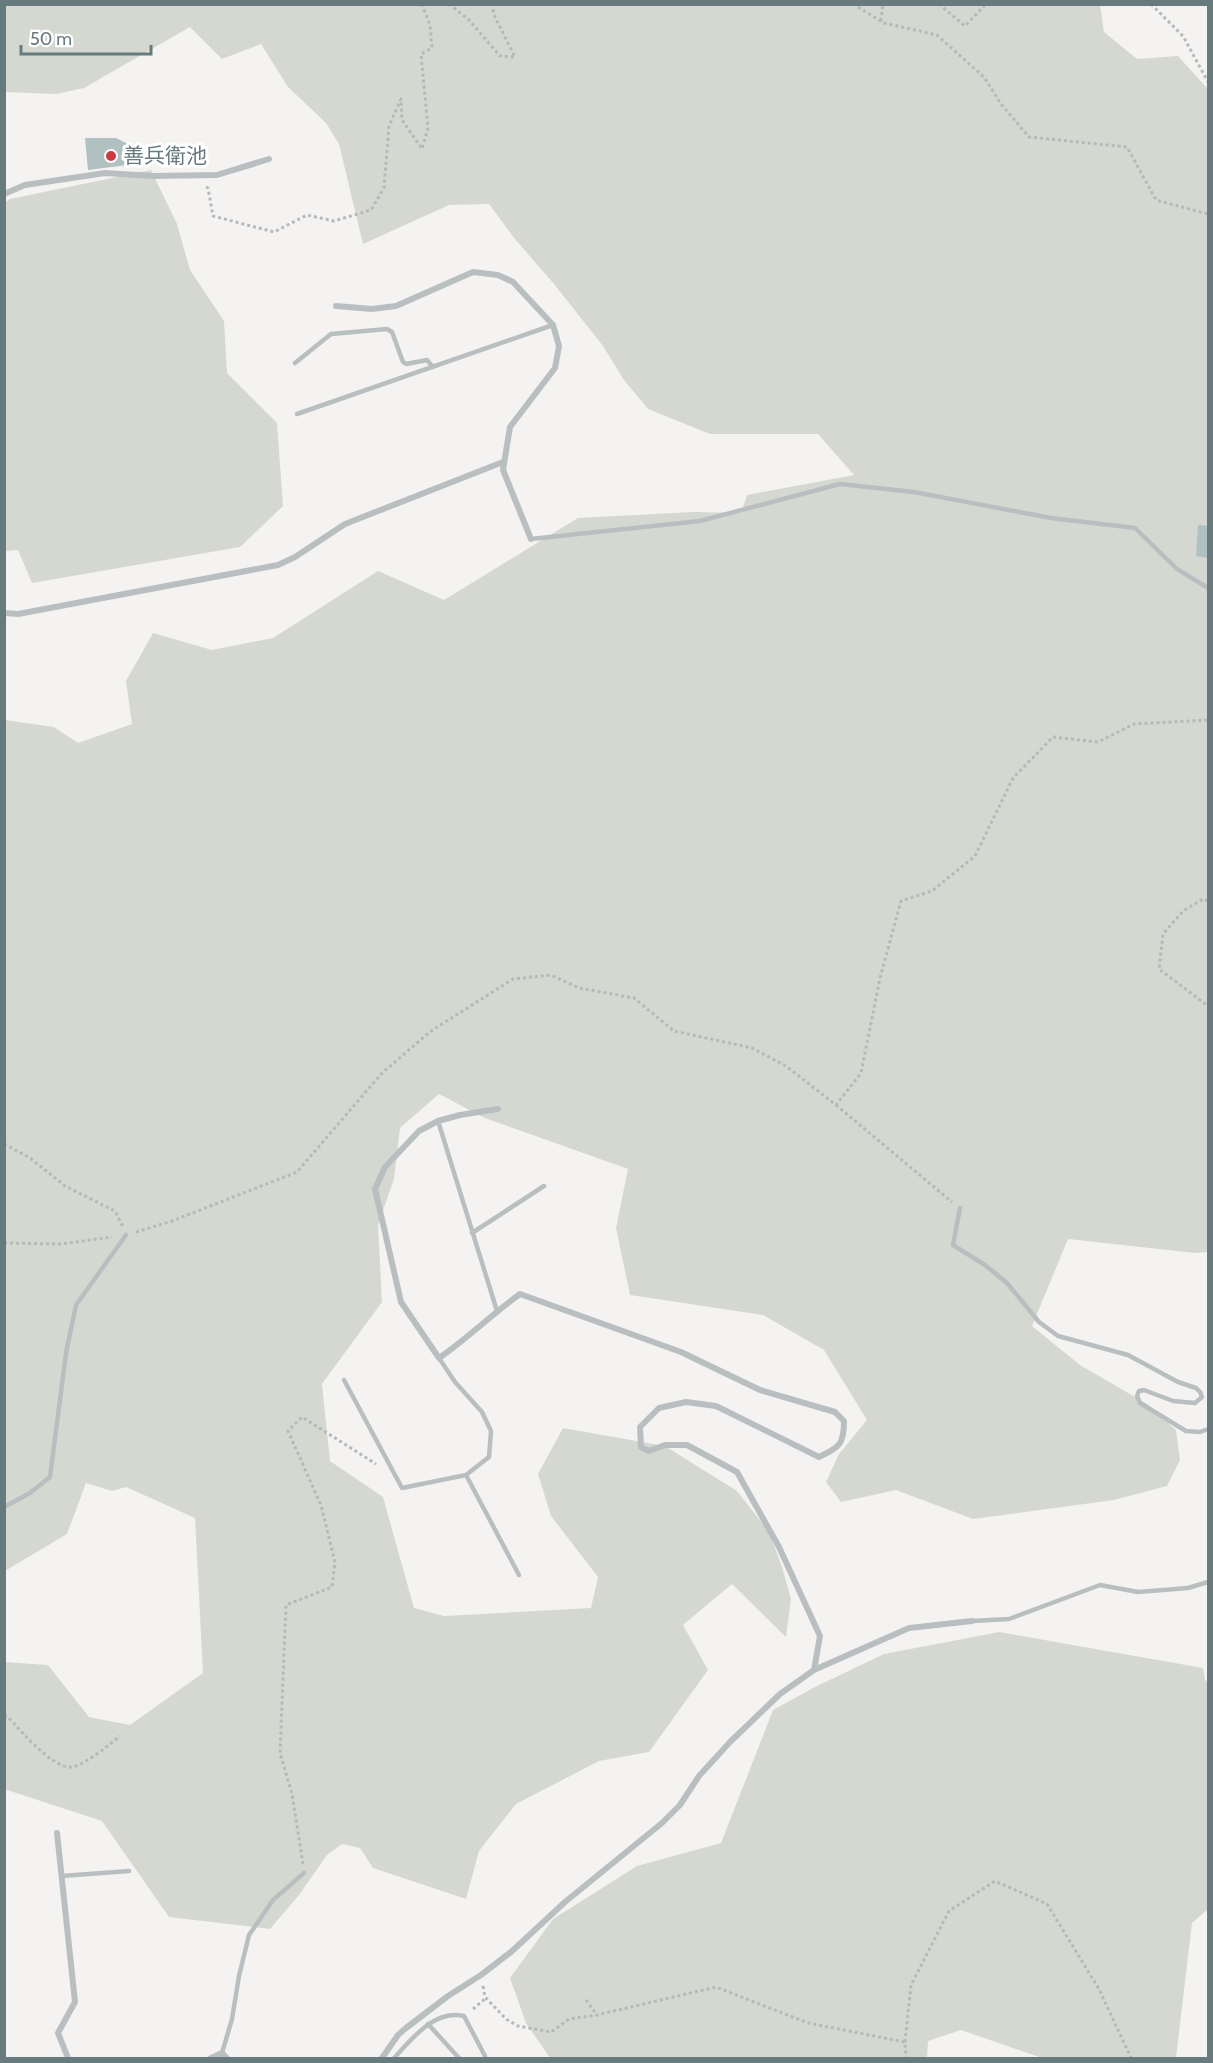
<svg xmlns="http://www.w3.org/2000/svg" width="1213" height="2063" viewBox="0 0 1213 2063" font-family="Cabin,'Noto Sans JP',sans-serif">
<rect width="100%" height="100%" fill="#f4f3f1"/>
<path fill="#d5d8d0" d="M1100,4l4,28 33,27 41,-3 30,33v1163l-13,1 -127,-14 -36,87 48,39 67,39 29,26 4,30 -13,26 -53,14 -141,19 -77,-29 -55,12 -15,-20 13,-28 28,-34 -43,-70 -61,-35 -133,-20 -14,-67 12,-59 -143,-51 -46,-24 -39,34 -6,51 -16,46 4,77 -60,82 8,77 53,36 31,111 30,8 147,-8 7,-31 -47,-61 -13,-42 25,-46 102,18 72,45 32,41 13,35 9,32 -5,38 -54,-53 -49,41 25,45 -59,82 -50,9 -83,43 -37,47 -13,48 -93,-31 -13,-20 -18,-4 -15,11 -28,40 -29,34 -101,-12 -67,-96 -98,-32v-127l44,3 41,52 41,8 73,-52 -8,-155 -69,-31 -14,4 -26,-8 -19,51 -62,37v-851l49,7 24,16 54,-19 -6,-43 27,-48 59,17 61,-12 105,-67 66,29 134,-82 115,-6 48,1 6,-18 107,-20 -36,-41h-108l-62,-25 -24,-29 -21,-34 -49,-62 -39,-45 -26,-35 -40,1 -86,39 -24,-100 -13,-21 -38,-36 -27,-43 -39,15 -32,-32 -106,61 -28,6 -51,-2v-87z
M151,170l26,54 13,46 34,51 3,52 50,50 6,83 -43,41 -208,36 -14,-33 -13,1 -1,-348 6,-4z
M999,1632l204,36 2,12 3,3v226l-16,14 -16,135h-134l-81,-28 -33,11 -1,17h-377l-24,-35 -16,-45 43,-59 84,-53 84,-23 52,-133 42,-23 69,-33z"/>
<path fill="#b1c0c0" d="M85,138h31l18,9 1,17 -47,6z
M1198,525l10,1v32l-12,-2z"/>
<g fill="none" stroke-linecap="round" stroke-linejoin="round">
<path stroke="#b5b9ba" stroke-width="3" stroke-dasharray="3 3" stroke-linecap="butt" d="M449,4l20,16 31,36 15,1 -21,-42 -2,-11
M853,4l31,19 53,12 47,42 17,27 28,33 98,10 29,53 52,14
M939,4l26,22 21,-22
M1151,4l32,32 25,46
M881,21l2,-17
M206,187l2,1 5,28 61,16 33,-17 27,6 37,-11 13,-22 5,-62 12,-27 1,21 20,29 6,-21 -7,-74 11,-6 -2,-23 -8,-21
M1208,901l-5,-2 -20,12 -20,23 -4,35 49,37
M836,1105l116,97
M4,1144l26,14 35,28 50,25 8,16
M136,1232l36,-11 125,-49 85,-99 49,-42 82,-52 38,-4 28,13 55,10 40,33 78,17 34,18 50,39 25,-32 19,-95 21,-77 31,-10 43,-35 38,-78 40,-41 45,5 36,-18 74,-4
M4,1243l57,1 51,-7
M4,1716l4,1c13,14 44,51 63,50 13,-1 39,-23 49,-31
M303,1864l-11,-70 -12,-41 6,-148 46,-18 3,-25 -14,-57 -33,-74 14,-14 74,47
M483,1986l2,11 21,22 12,7 33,6 18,-13 28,-4 119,-28 92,36 97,19 1,16
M586,2000l11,15
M473,2009l13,-11
M905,2042l6,-57 38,-74 46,-30 52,23 52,85 32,69"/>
<path stroke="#b9bfc0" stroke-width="4.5" d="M295,363l36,-29 56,-5 5,3 11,30 3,2 21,-4 6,7
M297,414l256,-89
M531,539l169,-18 140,-37 74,8 137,26 84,10 42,41 31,19
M438,1121l59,190
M960,1208l-7,37 32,20 22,18 32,39 19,14 70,19 50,27 18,6 4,4 2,5 -7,6 -22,-2 -29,-11 -5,1 -2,5 3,7 46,28 14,1 8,-3
M472,1233l72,-47
M344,1380l58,108 64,-13 23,-18 2,-26 -9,-19 -27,-30 -16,-24
M466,1475l53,100
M4,1507l26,-14 20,-16 16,-124 10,-48 50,-70
M972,1621l37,-2 91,-34 38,7 50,-4 20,-6
M62,1876l67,-5
M428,2024l31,34
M222,2053l10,-34 7,-43 10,-41 24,-35 31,-27
M394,2058c18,-19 40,-49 70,-42l21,40"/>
<path stroke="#b9bfc0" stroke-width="6" d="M4,194l21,-9 80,-12 47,3 65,-1 52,-16
M336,306l36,3 24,-3 77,-34 25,3 15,7 40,43 6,21 -4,22 -45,59 -7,43 28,69
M4,613l14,1 260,-49 17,-8 50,-33 158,-62
M498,1109l-38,6 -22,6 -19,10 -34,36 -10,22 26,113 38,56c29,-20 53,-44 81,-64l161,58 79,38 75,22 9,9c0,24 -5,26 -25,36l-103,-51 -30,-4 -27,6 -19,19 1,20 8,4 16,-6h22l50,27 42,75 41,89 -6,34
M57,1833l18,169 -17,31 10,25
M211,2058l11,-5 5,5
M382,2058l16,-23 8,-7 42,-32 33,-21 30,-23 54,-50 97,-79 18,-18 19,-29 31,-34 50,-48 34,-24 95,-42 63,-7"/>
</g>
<circle fill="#cb3a43" stroke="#fff" stroke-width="2" cx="111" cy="156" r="6"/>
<g text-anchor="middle" stroke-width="6" stroke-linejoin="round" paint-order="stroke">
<g font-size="21" fill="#677a7e" stroke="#fff" text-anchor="start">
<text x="123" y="163">善兵衛池</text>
</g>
</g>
<rect width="1213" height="2063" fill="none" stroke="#677a7e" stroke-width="12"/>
<path d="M21 45v9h130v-9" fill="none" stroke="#677a7e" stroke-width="3"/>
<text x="30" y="45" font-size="18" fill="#677a7e" stroke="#ffffff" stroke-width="4.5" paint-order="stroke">50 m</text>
</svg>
